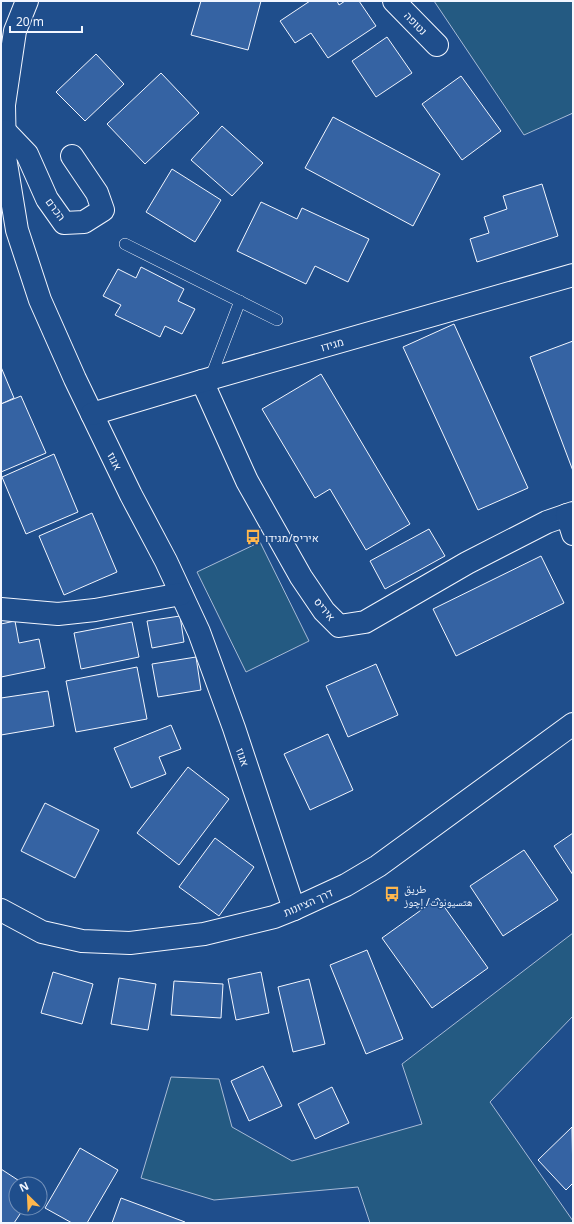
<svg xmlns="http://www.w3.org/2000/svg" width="574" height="1224" viewBox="0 0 574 1224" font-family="'Noto Sans','Noto Naskh Arabic',Heebo,sans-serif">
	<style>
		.green { fill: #245a82; stroke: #a8bbd7 }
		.building { fill: #3563a3; stroke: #f2f6ff }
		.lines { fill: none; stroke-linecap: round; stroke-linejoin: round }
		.lane-casing { stroke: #f2f6ff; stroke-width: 12 }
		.street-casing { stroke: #f2f6ff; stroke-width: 24 }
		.highway-casing { stroke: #f2f6ff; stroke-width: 24 }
		.lane { stroke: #1f4e8c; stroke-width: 11 }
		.street { stroke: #1f4e8c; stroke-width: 22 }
		.highway { stroke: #1f4e8c; stroke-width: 22 }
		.labels { text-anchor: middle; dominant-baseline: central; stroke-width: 3; stroke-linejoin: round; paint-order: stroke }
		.street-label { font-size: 11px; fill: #f2f6ff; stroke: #1f4e8c }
		.poi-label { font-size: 11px; fill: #f2f6ff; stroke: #1f4e8c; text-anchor: start }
	</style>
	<rect width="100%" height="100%" fill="#1f4e8c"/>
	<!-- green -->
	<g class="green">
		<path d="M 434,1 L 573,1 L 573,113 L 524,135 Z"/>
		<path d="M 260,542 L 309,641 L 246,672 L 197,572 Z"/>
		<path d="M 573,933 L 573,1016 L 490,1102 L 573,1221 L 573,1223 L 370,1223 L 358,1187 L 214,1200 L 141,1178 L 171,1077 L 219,1079 L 232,1127 L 292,1161 L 422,1124 L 402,1064 Z"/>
	</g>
	<!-- building -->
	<g class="building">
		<path d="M 201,1 L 261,1 L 248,50 L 191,35 Z"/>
		<path d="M 310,1 L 337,1 L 339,5 L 345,1 L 359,1 L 376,26 L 328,58 L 311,33 L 295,43 L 280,21 Z"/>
		<path d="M 387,37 L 412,73 L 376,97 L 352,61 Z"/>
		<path d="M 96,54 L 124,84 L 85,121 L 56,92 Z"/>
		<path d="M 161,73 L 199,113 L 145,164 L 107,124 Z"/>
		<path d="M 461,76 L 501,131 L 462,160 L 422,104 Z"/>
		<path d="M 333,117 L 440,174 L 413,226 L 305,168 Z"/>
		<path d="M 222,126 L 263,163 L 232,196 L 191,160 Z"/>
		<path d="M 172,169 L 221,200 L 195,242 L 146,212 Z"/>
		<path d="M 542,184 L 558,236 L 477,262 L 470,239 L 489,233 L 484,217 L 507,209 L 503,196 Z"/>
		<path d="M 261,202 L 297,219 L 302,208 L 369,239 L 348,282 L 315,266 L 306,284 L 237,251 Z"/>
		<path d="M 141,267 L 184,289 L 178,301 L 195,309 L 182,334 L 165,326 L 160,337 L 115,315 L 121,305 L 103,296 L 118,269 L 136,278 Z"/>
		<path d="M 454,324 L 528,488 L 478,510 L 403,347 Z"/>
		<path d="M 573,341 L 573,471 L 530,357 Z"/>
		<path d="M 1,367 L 14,398 L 1,404 Z"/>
		<path d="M 321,374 L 410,524 L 366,550 L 330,489 L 315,498 L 262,409 Z"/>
		<path d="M 21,396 L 46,453 L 1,472 L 1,404 Z"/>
		<path d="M 54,454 L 78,512 L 26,534 L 2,477 Z"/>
		<path d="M 92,513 L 117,572 L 64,595 L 39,536 Z"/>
		<path d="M 429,529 L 445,556 L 385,589 L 370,561 Z"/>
		<path d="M 541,556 L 564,603 L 456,656 L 433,609 Z"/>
		<path d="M 180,616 L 184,642 L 152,648 L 147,621 Z"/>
		<path d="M 15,621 L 19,643 L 39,639 L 45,668 L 1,677 L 1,624 Z"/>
		<path d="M 132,622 L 139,657 L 81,669 L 74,633 Z"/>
		<path d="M 196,657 L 201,690 L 158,697 L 152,664 Z"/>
		<path d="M 376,664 L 398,715 L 348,737 L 326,686 Z"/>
		<path d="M 137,667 L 147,719 L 76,732 L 66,681 Z"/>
		<path d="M 48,691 L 54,726 L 1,735 L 1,698 Z"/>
		<path d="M 171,725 L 181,749 L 159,757 L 166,774 L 131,788 L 114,748 Z"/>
		<path d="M 328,734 L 353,790 L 310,810 L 284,754 Z"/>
		<path d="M 188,767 L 229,799 L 179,865 L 137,833 Z"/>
		<path d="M 45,803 L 99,830 L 75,878 L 21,851 Z"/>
		<path d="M 573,833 L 573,875 L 554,846 Z"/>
		<path d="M 215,838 L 254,867 L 219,916 L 179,887 Z"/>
		<path d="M 524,850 L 558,900 L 503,936 L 470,886 Z"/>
		<path d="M 438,898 L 488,968 L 432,1008 L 382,938 Z"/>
		<path d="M 367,950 L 403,1039 L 366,1054 L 330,965 Z"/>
		<path d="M 53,972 L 93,984 L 82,1024 L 41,1013 Z"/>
		<path d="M 261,972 L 269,1013 L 236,1020 L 228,979 Z"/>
		<path d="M 119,978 L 156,984 L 148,1030 L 111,1024 Z"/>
		<path d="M 309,979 L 325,1044 L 293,1052 L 278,987 Z"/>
		<path d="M 174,981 L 223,984 L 221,1018 L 171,1015 Z"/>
		<path d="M 263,1066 L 282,1106 L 249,1121 L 231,1081 Z"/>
		<path d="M 332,1087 L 349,1123 L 315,1139 L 298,1104 Z"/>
		<path d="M 572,1127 L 573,1183 L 566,1190 L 538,1160 Z"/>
		<path d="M 80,1148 L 118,1170 L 87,1223 L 72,1223 L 45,1208 Z"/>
		<path d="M 1,1169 L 24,1184 L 16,1184 L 16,1208 L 24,1208 L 14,1223 L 1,1223 Z"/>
		<path d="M 121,1198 L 185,1222 L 185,1223 L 112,1223 Z"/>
	</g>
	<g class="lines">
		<defs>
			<g id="lane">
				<path d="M 125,244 L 277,320"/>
				<path d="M 210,379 L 240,301"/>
			</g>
			<g id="street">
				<path d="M 27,1 L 15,31 L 4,105 L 5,157 L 17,230 L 40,300 L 75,379 L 131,495 L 166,561 L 199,632 L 234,728 L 294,909"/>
				<path d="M 394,1 L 437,45"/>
				<path d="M 5,131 L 27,154 L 47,199 L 64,223 L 84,222 L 103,210 L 97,193 L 72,156"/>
				<path d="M 202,381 L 247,481 L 301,577 L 324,611 L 339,626 L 365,622 L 467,563 L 547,522 L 573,513"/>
				<path d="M 92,414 L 202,381 L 573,275"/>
				<path d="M 567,515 L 573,534"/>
				<path d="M 1,609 L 58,614 L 95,610 L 181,594"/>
			</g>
			<path id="highway" d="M 1,910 L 42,932 L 82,941 L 130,943 L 204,934 L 274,917 L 294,909 L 346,885 L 378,866 L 573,724"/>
		</defs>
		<!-- lane casing -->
		<use href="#lane" class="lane-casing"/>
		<!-- street casing -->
		<use href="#street" class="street-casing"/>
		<!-- highway casing -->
		<use href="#highway" class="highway-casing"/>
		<!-- lane -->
		<use href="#lane" class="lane"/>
		<!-- street -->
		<use href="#street" class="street"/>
		<!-- highway -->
		<use href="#highway" class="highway"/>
	</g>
	<!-- icons -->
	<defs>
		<symbol id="bus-bare" viewBox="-9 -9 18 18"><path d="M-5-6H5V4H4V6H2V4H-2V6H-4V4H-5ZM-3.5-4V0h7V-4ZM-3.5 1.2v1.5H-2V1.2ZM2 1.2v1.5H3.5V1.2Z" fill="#ffb74d" stroke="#1f4e8c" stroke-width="2.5" paint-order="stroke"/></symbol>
	</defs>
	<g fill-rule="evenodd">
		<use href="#bus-bare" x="242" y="526" width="22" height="22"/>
		<use href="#bus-bare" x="381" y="883" width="22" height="22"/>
	</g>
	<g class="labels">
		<!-- street labels -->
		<g class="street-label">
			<text transform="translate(416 23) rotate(46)">נטופה</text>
			<text transform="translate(56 209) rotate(53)">הכרם</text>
			<text transform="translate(332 344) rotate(-16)">מגידו</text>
			<text transform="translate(115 461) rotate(64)">אגוז</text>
			<text transform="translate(325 609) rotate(51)">איריס</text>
			<text transform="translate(243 757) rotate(72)">אגוז</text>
			<text transform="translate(308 902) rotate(-24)">דרך הציונות</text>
		</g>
		<!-- poi labels -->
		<g class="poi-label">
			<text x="265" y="537">איריס/מגידו</text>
			<text x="404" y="888">طريق<tspan x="404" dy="13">هتسيونوت/ إچوز</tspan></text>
		</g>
	</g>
	<!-- border -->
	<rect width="574" height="1224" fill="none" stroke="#f2f6ff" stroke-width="4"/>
	<!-- north arrow -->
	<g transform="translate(28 1196) rotate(336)"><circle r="19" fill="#1f4e8c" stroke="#7391ba"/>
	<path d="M0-3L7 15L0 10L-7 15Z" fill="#ffb74d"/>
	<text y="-6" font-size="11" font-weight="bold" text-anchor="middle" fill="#f2f6ff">N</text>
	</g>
	<!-- scale -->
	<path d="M10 26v6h72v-6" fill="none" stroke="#f2f6ff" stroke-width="2"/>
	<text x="16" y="26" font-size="12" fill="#f2f6ff" stroke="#1f4e8c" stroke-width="3" paint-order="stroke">20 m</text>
</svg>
